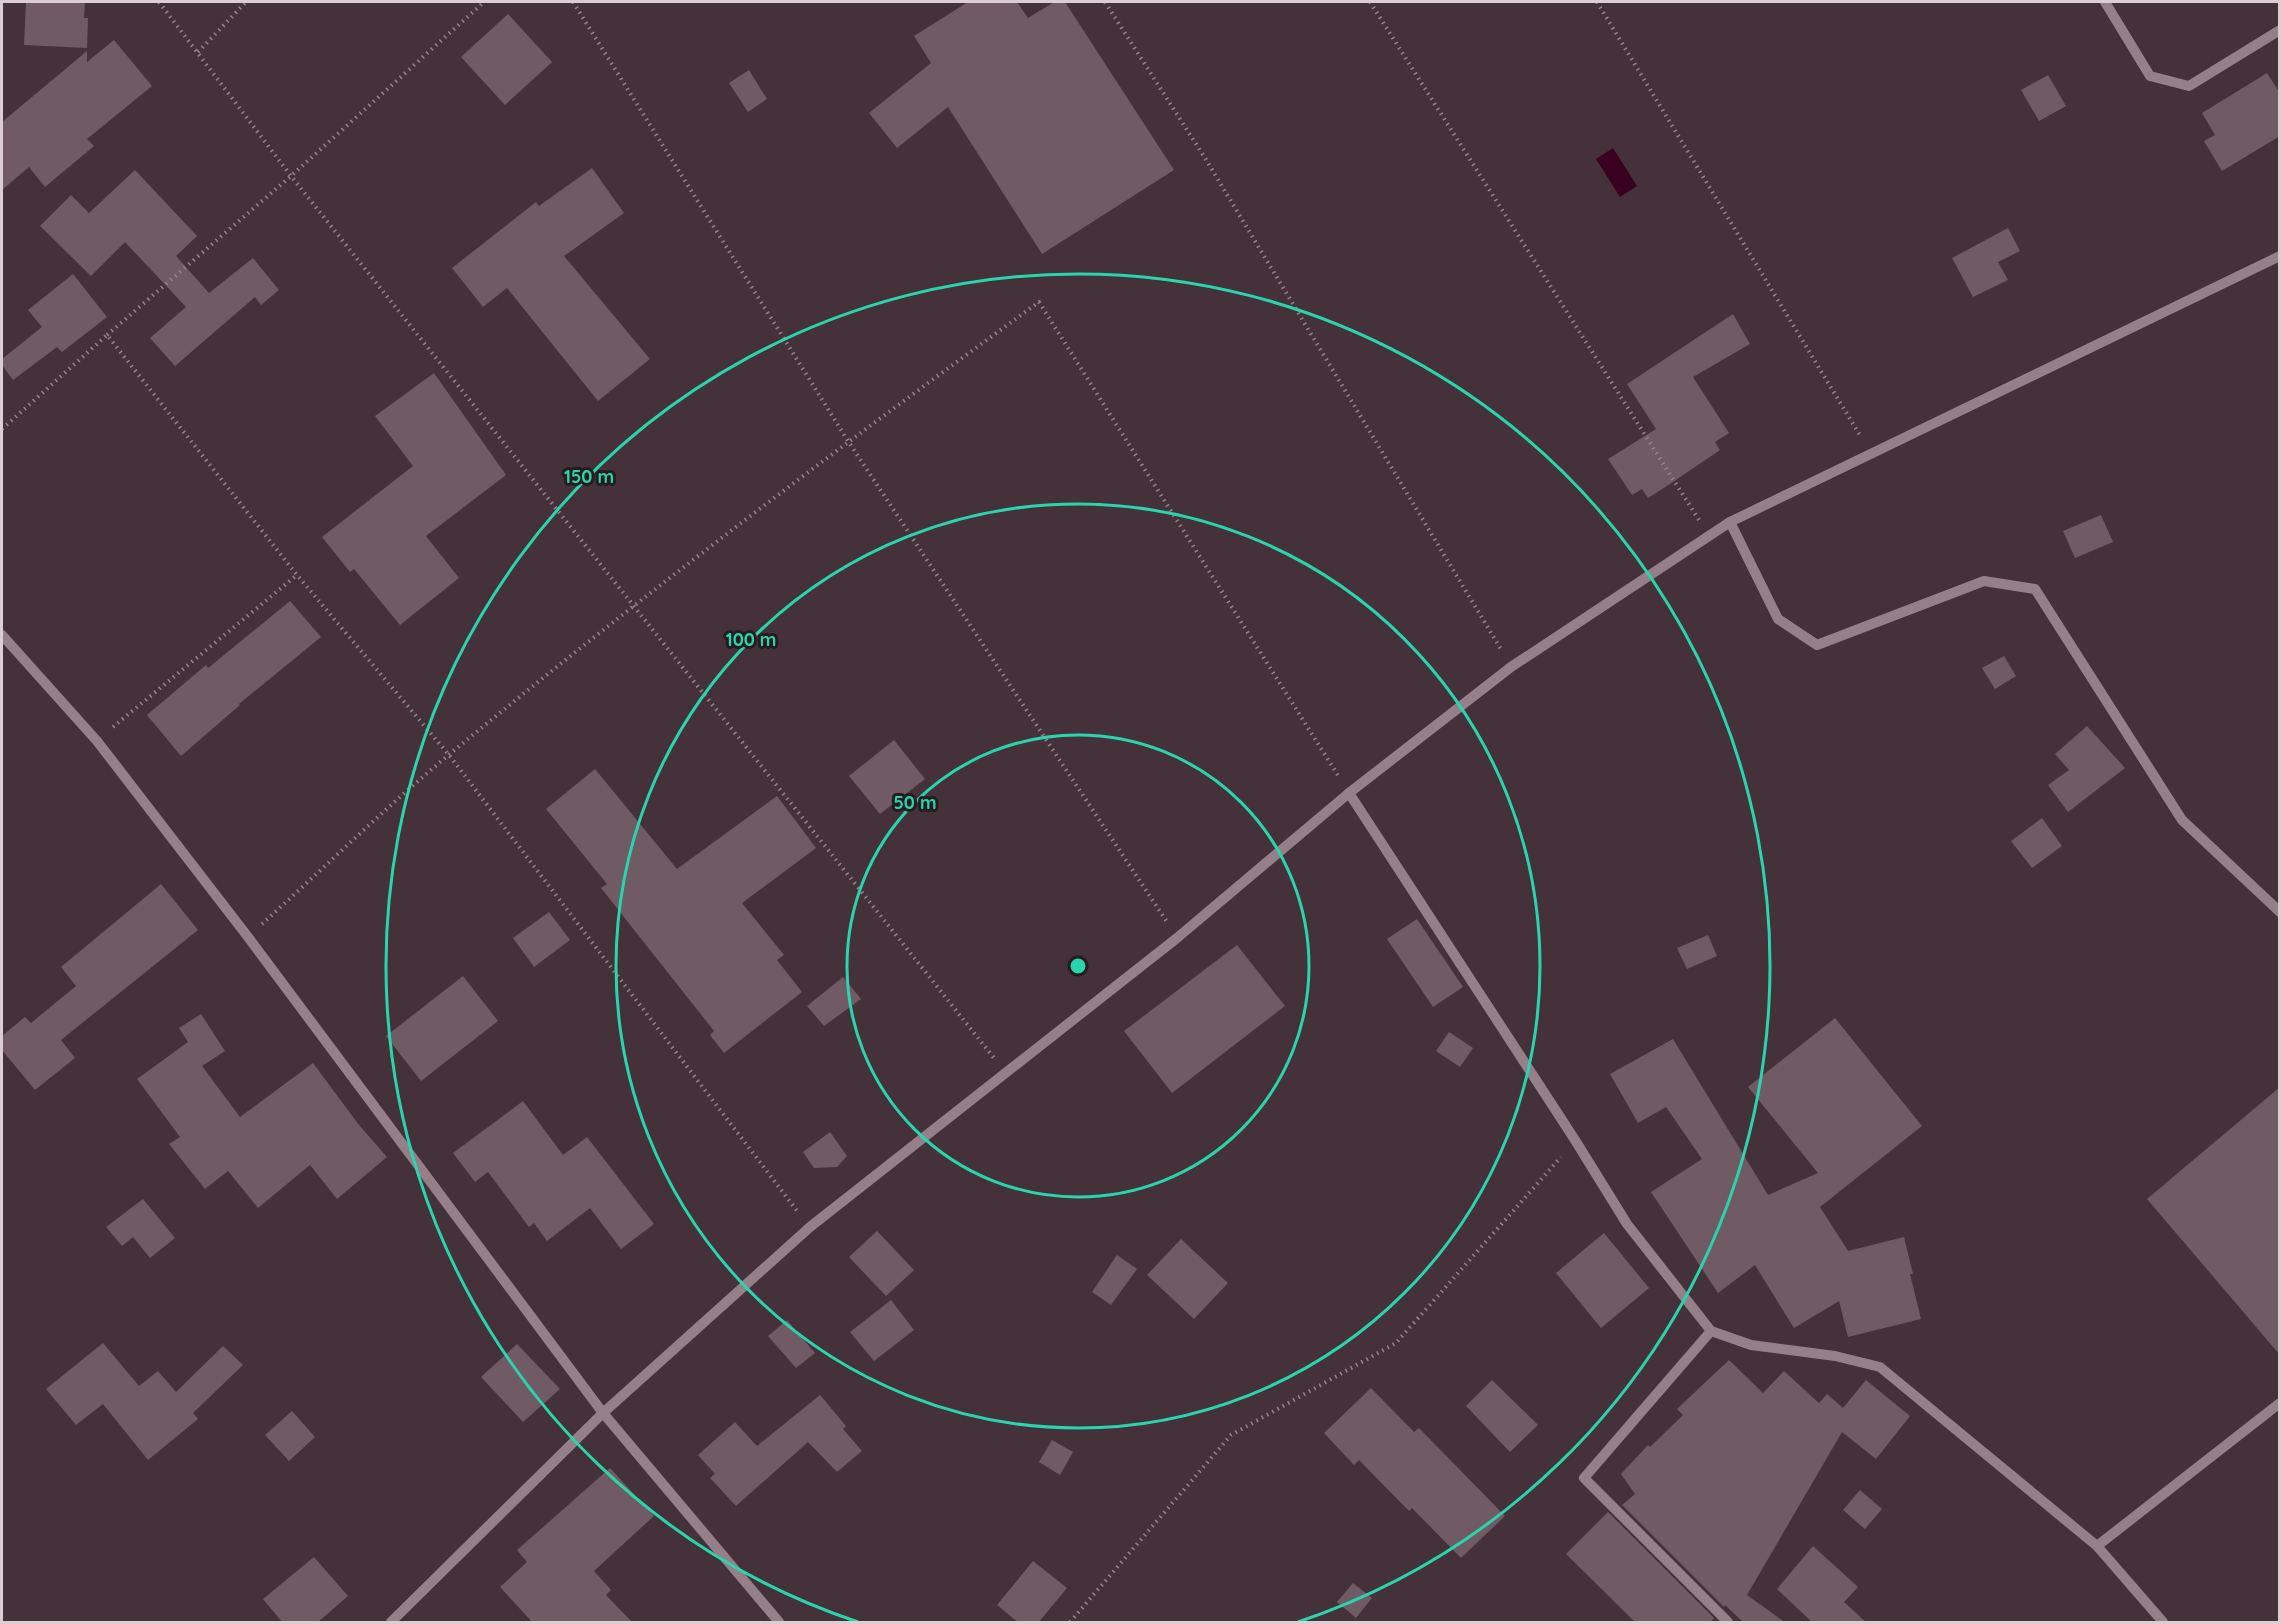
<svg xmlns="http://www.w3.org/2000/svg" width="2281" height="1624" viewBox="0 0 2281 1624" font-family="Quicksand,sans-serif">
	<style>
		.water { fill: #390020 }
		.building { fill: #705b64 }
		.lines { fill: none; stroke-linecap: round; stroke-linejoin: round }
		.path { stroke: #94858b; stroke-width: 4; stroke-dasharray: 1.5 4.5; stroke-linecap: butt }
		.minor { stroke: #957f88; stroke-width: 10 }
		.ring { fill: none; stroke: #29d5ad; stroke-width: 3 }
		.centre { fill: #29d5ad; stroke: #241c1f; stroke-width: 3 }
		.ring-label { font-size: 18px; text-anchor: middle; font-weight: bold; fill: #29d5ad; stroke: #241c1f; stroke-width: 6; stroke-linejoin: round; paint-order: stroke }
	</style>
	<rect width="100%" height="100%" fill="#443139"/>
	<!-- water -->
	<path class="water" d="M 1613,148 L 1637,186 L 1620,197 L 1596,159 Z"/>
	<!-- building -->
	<g class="building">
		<path d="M 26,2 L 85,2 L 84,18 L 88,18 L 87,48 L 24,45 Z"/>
		<path d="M 968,2 L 1017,2 L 1028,18 L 1054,2 L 1065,2 L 1174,170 L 1042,254 L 948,107 L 897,148 L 869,113 L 931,63 L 914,36 Z"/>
		<path d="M 508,14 L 552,62 L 505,105 L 461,57 Z"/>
		<path d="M 114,40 L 152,86 L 87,139 L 94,146 L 45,187 L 29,167 L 2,190 L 2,122 L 87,51 L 87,62 Z"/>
		<path d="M 749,70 L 767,99 L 748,112 L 729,83 Z"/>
		<path d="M 2267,73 L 2280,93 L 2280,136 L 2222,171 L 2204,141 L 2215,135 L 2202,113 Z"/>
		<path d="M 2048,75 L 2066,106 L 2039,121 L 2021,90 Z"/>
		<path d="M 592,168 L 624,213 L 564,256 L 650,359 L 598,401 L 507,288 L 483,307 L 452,268 L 536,202 L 539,206 Z"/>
		<path d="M 135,170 L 197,236 L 176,256 L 209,293 L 253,258 L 279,290 L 261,305 L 255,297 L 175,366 L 150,338 L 186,307 L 125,242 L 91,276 L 40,226 L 71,195 L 89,213 Z"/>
		<path d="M 2008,228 L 2020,251 L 1998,262 L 2008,280 L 1973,297 L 1952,258 Z"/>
		<path d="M 73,274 L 107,317 L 62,352 L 57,347 L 13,380 L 2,365 L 2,359 L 42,327 L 28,310 Z"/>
		<path d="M 1733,314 L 1750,344 L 1693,377 L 1729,433 L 1715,442 L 1720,450 L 1670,484 L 1648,498 L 1642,489 L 1632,495 L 1608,459 L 1656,429 L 1627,384 Z"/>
		<path d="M 434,373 L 506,475 L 426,536 L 459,578 L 400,625 L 354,569 L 350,572 L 322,537 L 413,466 L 375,416 Z"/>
		<path d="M 2101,515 L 2113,542 L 2075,558 L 2063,531 Z"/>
		<path d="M 290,601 L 321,637 L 239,704 L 240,705 L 181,756 L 147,715 L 206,665 L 208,668 Z"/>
		<path d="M 2004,656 L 2016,676 L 1995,689 L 1982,668 Z"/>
		<path d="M 2087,726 L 2125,768 L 2068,812 L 2048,785 L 2069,770 L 2055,754 Z"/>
		<path d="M 894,740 L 925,779 L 880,814 L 849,776 Z"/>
		<path d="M 595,769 L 677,869 L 777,796 L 816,848 L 742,903 L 784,955 L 777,960 L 802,992 L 724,1053 L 710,1035 L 714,1031 L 601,888 L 607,884 L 546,809 Z"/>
		<path d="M 2042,818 L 2062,846 L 2032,868 L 2011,841 Z"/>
		<path d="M 161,884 L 198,930 L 61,1040 L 75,1058 L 35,1090 L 2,1050 L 2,1036 L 25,1017 L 31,1023 L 76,986 L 61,967 Z"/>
		<path d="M 549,912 L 570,940 L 534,967 L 513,938 Z"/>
		<path d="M 1417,919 L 1463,987 L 1433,1007 L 1387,939 Z"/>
		<path d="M 1708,935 L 1717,956 L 1687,969 L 1677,948 Z"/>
		<path d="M 1237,945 L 1285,1006 L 1172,1093 L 1124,1031 Z"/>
		<path d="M 463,976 L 498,1021 L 421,1081 L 386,1036 Z"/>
		<path d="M 843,977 L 861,999 L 824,1026 L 807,1006 Z"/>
		<path d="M 201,1014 L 225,1051 L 202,1066 L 240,1117 L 313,1063 L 359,1125 L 387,1157 L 337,1199 L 310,1165 L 258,1208 L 228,1171 L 205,1189 L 169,1144 L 180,1137 L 137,1079 L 188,1042 L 179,1028 Z"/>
		<path d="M 1835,1018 L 1922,1126 L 1820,1207 L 1848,1251 L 1904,1237 L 1913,1274 L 1910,1274 L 1921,1319 L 1848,1337 L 1839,1301 L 1794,1328 L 1755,1265 L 1718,1293 L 1651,1192 L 1702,1159 L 1666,1107 L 1638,1123 L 1610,1074 L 1673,1039 L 1768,1195 L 1818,1173 L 1748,1087 Z"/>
		<path d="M 1449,1032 L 1473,1048 L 1460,1067 L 1436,1051 Z"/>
		<path d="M 2280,1087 L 2280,1355 L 2147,1199 Z"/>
		<path d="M 523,1101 L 563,1155 L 587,1137 L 654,1224 L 621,1249 L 590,1208 L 547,1241 L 534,1223 L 529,1227 L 488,1172 L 475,1182 L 453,1153 Z"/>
		<path d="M 830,1132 L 847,1156 L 837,1167 L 814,1168 L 803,1152 Z"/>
		<path d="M 143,1199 L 175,1238 L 150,1258 L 133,1237 L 122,1246 L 106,1227 Z"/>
		<path d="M 877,1231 L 914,1270 L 886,1296 L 849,1257 Z"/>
		<path d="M 1604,1233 L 1649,1288 L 1601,1328 L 1556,1273 Z"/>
		<path d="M 1181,1239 L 1228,1283 L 1194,1319 L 1147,1275 Z"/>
		<path d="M 1117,1255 L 1137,1269 L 1111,1305 L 1092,1292 Z"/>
		<path d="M 891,1300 L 914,1330 L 874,1361 L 850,1332 Z"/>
		<path d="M 787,1320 L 815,1353 L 796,1368 L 768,1336 Z"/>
		<path d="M 103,1343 L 139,1386 L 158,1371 L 176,1392 L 223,1346 L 243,1365 L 193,1413 L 198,1419 L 148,1460 L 103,1404 L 76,1425 L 46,1389 Z"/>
		<path d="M 517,1344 L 560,1389 L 523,1422 L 481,1377 Z"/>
		<path d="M 1729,1360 L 1763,1393 L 1784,1371 L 1819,1403 L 1827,1394 L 1843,1408 L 1866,1380 L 1910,1416 L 1876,1459 L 1842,1432 L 1747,1595 L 1786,1623 L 1744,1623 L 1725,1605 L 1724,1607 L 1622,1505 L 1635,1494 L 1621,1474 L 1648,1445 L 1650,1447 L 1683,1415 L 1677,1409 Z"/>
		<path d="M 1492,1380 L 1538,1425 L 1510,1452 L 1466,1406 Z"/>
		<path d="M 1371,1388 L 1414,1432 L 1419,1428 L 1505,1516 L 1461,1558 L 1412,1508 L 1409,1511 L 1359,1460 L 1354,1465 L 1324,1433 Z"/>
		<path d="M 820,1395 L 846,1426 L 843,1429 L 862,1451 L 837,1472 L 808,1442 L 736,1506 L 710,1478 L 715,1474 L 698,1455 L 735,1422 L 757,1446 Z"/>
		<path d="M 292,1411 L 315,1437 L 289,1461 L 265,1435 Z"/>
		<path d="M 1052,1440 L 1073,1452 L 1060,1475 L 1039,1462 Z"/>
		<path d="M 610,1468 L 654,1516 L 594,1571 L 611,1590 L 606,1595 L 633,1623 L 533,1623 L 500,1587 L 527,1562 L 517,1550 Z"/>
		<path d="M 1860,1490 L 1882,1509 L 1865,1529 L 1843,1510 Z"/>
		<path d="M 1608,1512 L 1714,1618 L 1710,1623 L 1636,1623 L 1566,1554 Z"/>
		<path d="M 1813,1546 L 1858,1587 L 1844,1602 L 1867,1623 L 1813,1623 L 1777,1589 Z"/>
		<path d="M 314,1557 L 348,1596 L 317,1623 L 283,1623 L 263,1599 Z"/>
		<path d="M 1033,1561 L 1067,1588 L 1038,1623 L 1019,1623 L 997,1605 Z"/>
		<path d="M 1353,1583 L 1372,1598 L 1356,1618 L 1337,1602 Z"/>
	</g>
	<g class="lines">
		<!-- path -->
		<g class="path">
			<path d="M 159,2 L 291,176 L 994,1058"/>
			<path d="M 573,2 L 848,441 L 1167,922"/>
			<path d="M 1105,2 L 1205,158 L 1502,651"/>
			<path d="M 1370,2 L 1699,520"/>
			<path d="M 1597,2 L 1861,437"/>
			<path d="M 198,52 L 246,2"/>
			<path d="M 107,335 L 291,176 L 484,2"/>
			<path d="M 2,429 L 107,335 L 297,575 L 449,755 L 798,1212"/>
			<path d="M 113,727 L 297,575"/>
			<path d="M 262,924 C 325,867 386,807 451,753 C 642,595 839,447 1039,302 L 1339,777"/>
			<path d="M 1070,1622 L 1231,1435 L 1396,1343 L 1561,1157"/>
		</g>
		<!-- minor -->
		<g class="minor">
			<path d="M 2105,2 L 2150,76 L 2189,86 L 2280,30"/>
			<path d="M 1730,522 L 1778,619 L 1817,645 L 1984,581 L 2035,589 L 2182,820 L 2280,912"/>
			<path d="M 2,635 L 97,741 L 248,937 L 603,1413 L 779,1622"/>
			<path d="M 1349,793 L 1575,1140 L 1627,1224 L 1711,1331 L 1751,1345 L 1835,1356 L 1880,1367 L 2097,1546 L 2163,1622"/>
			<path d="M 1711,1331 L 1584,1478 L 1728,1622"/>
			<path d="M 2097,1546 L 2280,1403"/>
			<path d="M 391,1622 L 603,1413 L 810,1227 L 1177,938 L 1349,793 L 1511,667 L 1730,522 L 2280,256"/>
		</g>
	</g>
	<!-- distance rings -->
	<g class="ring">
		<circle cx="1078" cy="966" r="231"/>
		<circle cx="1078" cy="966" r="462"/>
		<path d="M858 1622A692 692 0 1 1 1298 1622"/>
	</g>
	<circle cx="1078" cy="966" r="9" class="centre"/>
	<g class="ring-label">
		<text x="589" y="483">150 m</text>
		<text x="751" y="646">100 m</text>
		<text x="915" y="809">50 m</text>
	</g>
	<!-- border -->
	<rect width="2281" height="1624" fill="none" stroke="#dbced3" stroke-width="6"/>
</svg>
